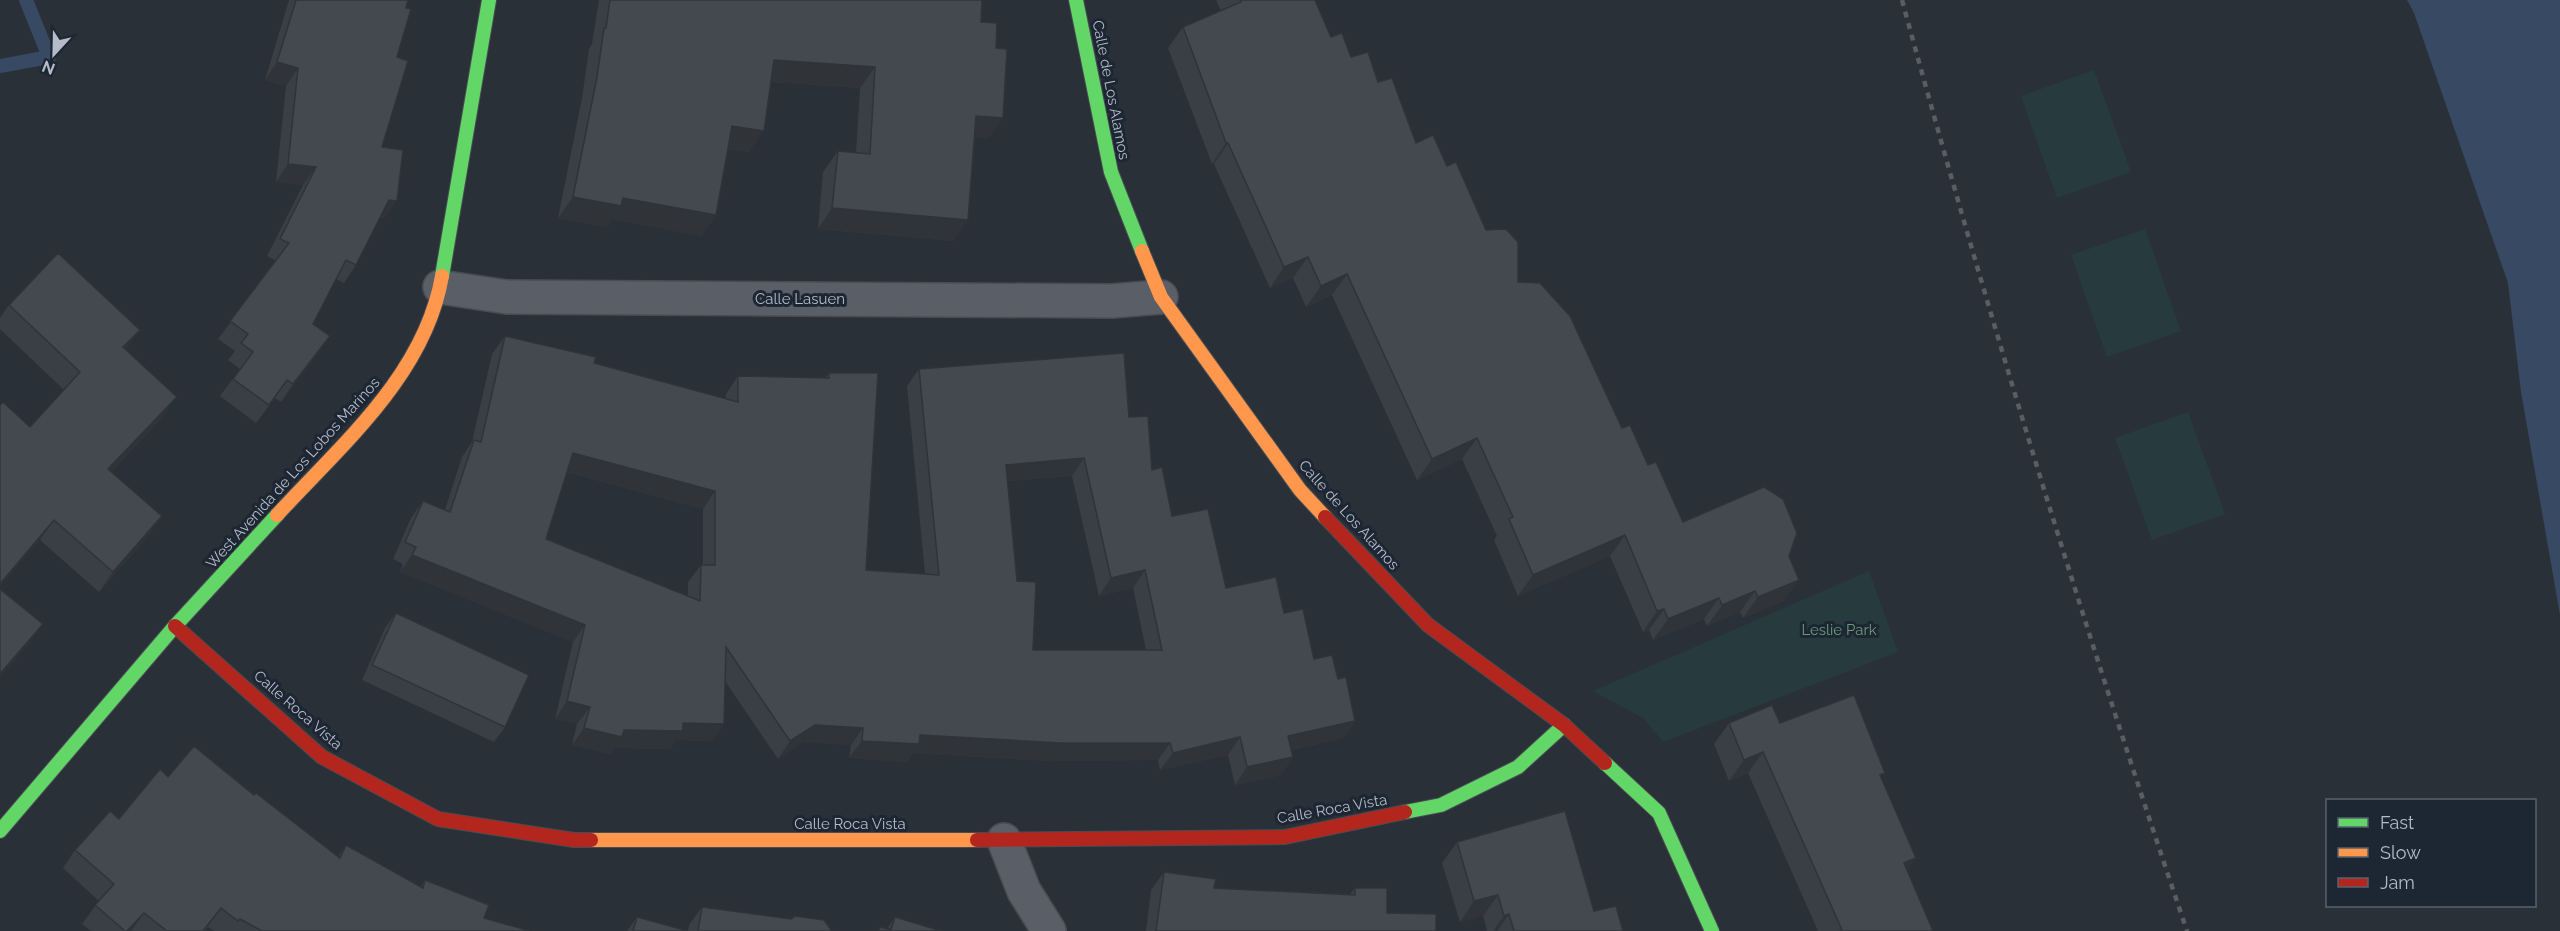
<svg xmlns="http://www.w3.org/2000/svg" width="2560" height="931" viewBox="0 0 2560 931" font-family="Raleway,sans-serif">
	<style>
		.green { fill: #273a3e }
		.water { fill: #384963 }
		.lines { fill: none; stroke-linecap: round; stroke-linejoin: round }
		.stream { stroke: #384963; stroke-width: 14 }
		.street-casing { stroke: #484c53; stroke-width: 36 }
		.fast-casing { stroke: #484c53; stroke-width: 16 }
		.slow-casing { stroke: #484c53; stroke-width: 16 }
		.jam-casing { stroke: #484c53; stroke-width: 16 }
		.street { stroke: #5a5e66; stroke-width: 33 }
		.fast { stroke: #63d668; stroke-width: 14 }
		.slow { stroke: #ff974d; stroke-width: 14 }
		.jam { stroke: #b3261e; stroke-width: 14 }
		.rail { stroke: #595d64; stroke-width: 4.5; stroke-dasharray: 6 6; stroke-linecap: butt }
		.wall { fill: #3a3f45; fill-rule: evenodd }
		.shaded-wall { fill: #303338 }
		.building { fill: #444950; stroke: #303338; stroke-width: 1.5; fill-rule: evenodd }
		.labels { text-anchor: middle; dominant-baseline: central; stroke-width: 6; stroke-linejoin: round; paint-order: stroke }
		.street-label { font-size: 15px; fill: #b4bcc9; stroke: #1d2633 }
		.park-label { font-size: 15px; fill: #6b9a76; stroke: #1d2633 }
	</style>
	<rect width="100%" height="100%" fill="#2a3038"/>
	<!-- green -->
	<g class="green">
		<path d="M 2094,70 L 2131,172 L 2057,198 L 2021,96 Z"/>
		<path d="M 2145,229 L 2181,331 L 2107,357 L 2071,255 Z"/>
		<path d="M 2188,412 L 2225,514 L 2152,540 L 2115,438 Z"/>
		<path d="M 1869,571 L 1898,652 L 1663,742 L 1643,718 L 1593,691 Z"/>
	</g>
	<!-- water -->
	<path class="water" d="M 2407,0 L 2560,0 L 2560,615 L 2521,392 L 2508,283 L 2414,13 Z"/>
	<g class="lines">
		<!-- stream -->
		<path class="stream" d="M 0,66 L 49,57 L 26,0"/>
		<defs>
			<g id="street">
				<path d="M 440,287 L 507,297 L 1112,301 L 1161,297"/>
				<path d="M 1004,840 L 1024,891 L 1049,931"/>
			</g>
			<g id="fast">
				<path d="M 1076,0 L 1111,172 L 1142,251"/>
				<path d="M 442,276 L 489,0"/>
				<path d="M 1605,763 L 1659,813 L 1712,931"/>
				<path d="M 1405,812 L 1441,805 L 1518,767 L 1564,725"/>
				<path d="M 0,831 L 175,626 L 277,515"/>
			</g>
			<g id="slow">
				<path d="M 1142,251 L 1161,297 L 1300,490 L 1325,517"/>
				<path d="M 277,515 C 341,445 425,375 442,276"/>
				<path d="M 591,840 L 977,840"/>
			</g>
			<g id="jam">
				<path d="M 1325,517 L 1428,625 L 1564,725 L 1605,763"/>
				<path d="M 175,626 L 322,757 L 438,819 L 574,840 L 591,840"/>
				<path d="M 977,840 L 1285,837 L 1405,812"/>
			</g>
		</defs>
		<!-- street casing -->
		<use href="#street" class="street-casing"/>
		<!-- fast casing -->
		<use href="#fast" class="fast-casing"/>
		<!-- slow casing -->
		<use href="#slow" class="slow-casing"/>
		<!-- jam casing -->
		<use href="#jam" class="jam-casing"/>
		<!-- street -->
		<use href="#street" class="street"/>
		<!-- fast -->
		<use href="#fast" class="fast"/>
		<!-- slow -->
		<use href="#slow" class="slow"/>
		<!-- jam -->
		<use href="#jam" class="jam"/>
		<!-- rail -->
		<path class="rail" d="M 1902,0 C 1987,313 2083,624 2187,931"/>
	</g>
	<!-- wall -->
	<g class="wall">
		<path d="M 289,0 L 408,0 L 397,57 L 382,147 L 385,218 L 380,218 L 356,265 L 344,283 L 336,279 L 313,324 L 330,336 L 281,402 L 275,398 L 256,423 L 220,396 L 240,369 L 228,360 L 235,351 L 218,339 L 276,261 L 267,256 L 303,185 L 276,182 L 286,86 L 265,80 Z"/>
		<path d="M 599,0 L 982,0 L 981,22 L 989,138 L 975,137 L 968,220 L 953,241 L 818,229 L 823,172 L 838,151 L 856,153 L 860,88 L 771,82 L 749,152 L 728,149 L 716,215 L 701,236 L 612,219 L 607,227 L 558,218 L 582,98 L 589,49 L 592,44 Z"/>
		<path d="M 1216,0 L 1315,0 L 1331,37 L 1351,57 L 1378,82 L 1416,143 L 1447,166 L 1518,282 L 1648,465 L 1683,522 L 1789,556 L 1784,601 L 1743,618 L 1740,612 L 1707,626 L 1704,619 L 1653,640 L 1649,630 L 1643,632 L 1610,556 L 1518,596 L 1494,540 L 1497,536 L 1462,459 L 1417,480 L 1332,295 L 1306,307 L 1293,278 L 1270,288 L 1214,164 L 1212,164 L 1168,48 L 1183,27 L 1221,11 Z"/>
		<path d="M 9,305 L 126,350 L 163,417 L 111,472 L 162,516 L 148,536 L 99,592 L 40,540 L 30,427 L 64,390 L 0,329 L 0,318 Z"/>
		<path d="M 505,336 L 594,363 L 726,399 L 726,394 L 738,376 L 825,378 L 829,373 L 866,570 L 925,574 L 907,386 L 919,369 L 1129,417 L 1172,516 L 1226,588 L 1284,613 L 1314,659 L 1338,679 L 1355,721 L 1343,738 L 1291,750 L 1293,757 L 1281,775 L 1235,785 L 1228,755 L 1160,770 L 1158,760 L 1048,761 L 913,753 L 907,762 L 849,758 L 851,745 L 803,742 L 778,759 L 725,681 L 724,724 L 712,741 L 676,740 L 670,749 L 615,748 L 610,754 L 572,745 L 577,724 L 555,719 L 573,642 L 400,572 L 403,564 L 393,559 L 411,518 L 423,501 L 445,510 L 462,457 L 472,442 L 492,354 ZM 567,472 L 703,509 L 703,565 L 701,565 L 688,582 L 688,596 L 546,539 ZM 1072,476 L 1099,596 L 1133,588 L 1146,650 L 1033,650 L 1017,581 L 1007,481 Z"/>
		<path d="M 396,613 L 505,727 L 494,742 L 362,680 L 385,628 Z"/>
		<path d="M 1729,723 L 1780,723 L 1882,778 L 1907,870 L 1933,931 L 1818,931 L 1748,773 L 1729,781 L 1714,744 Z"/>
		<path d="M 168,777 L 254,795 L 338,857 L 346,845 L 421,887 L 425,880 L 484,918 L 530,931 L 214,931 L 208,927 L 205,931 L 91,931 L 82,924 L 99,901 L 63,868 L 75,850 L 119,819 Z"/>
		<path d="M 1457,842 L 1594,911 L 1623,931 L 1487,931 L 1483,916 L 1460,922 L 1442,863 Z"/>
		<path d="M 1164,872 L 1214,888 L 1350,894 L 1355,888 L 1387,913 L 1436,931 L 1146,931 L 1151,890 Z"/>
		<path d="M 702,907 L 832,931 L 688,931 L 689,925 Z"/>
		<path d="M 637,917 L 688,931 L 627,931 Z"/>
		<path d="M 895,917 L 941,931 L 878,931 L 880,927 L 887,929 Z"/>
	</g>
	<!-- shaded-wall -->
	<g class="shaded-wall">
		<path d="M 774,60 L 875,67 L 860,88 L 760,81 Z"/>
		<path d="M 277,62 L 298,68 L 286,86 L 265,80 Z"/>
		<path d="M 976,116 L 1003,118 L 989,138 L 962,137 Z"/>
		<path d="M 732,126 L 764,131 L 749,152 L 718,147 Z"/>
		<path d="M 1226,143 L 1228,143 L 1214,164 L 1212,164 Z"/>
		<path d="M 288,164 L 316,167 L 303,185 L 276,182 Z"/>
		<path d="M 573,197 L 623,198 L 716,215 L 701,236 L 612,219 L 607,227 L 558,218 Z"/>
		<path d="M 389,200 L 397,201 L 385,218 L 377,217 Z"/>
		<path d="M 832,208 L 968,220 L 953,241 L 818,229 Z"/>
		<path d="M 1308,257 L 1293,278 L 1270,288 L 1284,267 Z"/>
		<path d="M 1347,274 L 1332,295 L 1306,307 L 1321,286 Z"/>
		<path d="M 140,330 L 126,350 L 123,347 Z"/>
		<path d="M 330,336 L 318,354 L 281,402 L 293,384 Z"/>
		<path d="M 177,397 L 163,417 L 95,489 L 108,469 Z"/>
		<path d="M 1477,438 L 1462,459 L 1417,480 L 1432,459 Z"/>
		<path d="M 573,453 L 715,491 L 703,509 L 561,470 Z"/>
		<path d="M 1084,458 L 1072,476 L 994,482 L 1006,465 Z"/>
		<path d="M 162,516 L 148,536 L 99,592 L 113,572 Z"/>
		<path d="M 54,520 L 40,540 L 0,587 L 0,584 Z"/>
		<path d="M 1625,535 L 1610,556 L 1518,596 L 1533,575 Z"/>
		<path d="M 412,555 L 585,625 L 573,642 L 400,572 Z"/>
		<path d="M 1145,570 L 1133,588 L 1099,596 L 1111,578 Z"/>
		<path d="M 1799,580 L 1784,601 L 1743,618 L 1758,597 Z"/>
		<path d="M 1755,591 L 1740,612 L 1707,626 L 1722,605 Z"/>
		<path d="M 1719,598 L 1704,619 L 1653,640 L 1668,619 Z"/>
		<path d="M 1664,609 L 1649,630 L 1643,632 L 1657,611 Z"/>
		<path d="M 43,624 L 29,644 L 0,677 L 0,674 Z"/>
		<path d="M 567,701 L 590,707 L 577,724 L 555,719 Z"/>
		<path d="M 1355,721 L 1343,738 L 1276,753 L 1288,736 Z"/>
		<path d="M 683,723 L 724,724 L 712,741 L 676,740 L 670,749 L 615,748 L 610,754 L 572,745 L 584,728 L 624,730 Z"/>
		<path d="M 815,725 L 863,728 L 851,745 L 803,742 L 778,759 L 790,741 Z"/>
		<path d="M 920,735 L 1170,743 L 1158,760 L 1048,761 L 913,753 L 907,762 L 849,758 L 862,741 Z"/>
		<path d="M 1240,737 L 1228,755 L 1160,770 L 1173,753 Z"/>
		<path d="M 1763,752 L 1748,773 L 1729,781 L 1744,760 Z"/>
		<path d="M 1293,757 L 1281,775 L 1235,785 L 1247,767 Z"/>
		<path d="M 1916,858 L 1901,879 L 1904,863 Z"/>
		<path d="M 1498,895 L 1483,916 L 1460,922 L 1474,901 Z"/>
		<path d="M 144,913 L 131,931 L 127,931 Z"/>
		<path d="M 1509,914 L 1497,931 L 1493,931 L 1504,916 Z"/>
	</g>
	<!-- building -->
	<g class="building">
		<path d="M 296,0 L 408,0 L 406,8 L 411,9 L 397,57 L 408,61 L 382,147 L 403,150 L 397,201 L 389,200 L 356,265 L 346,260 L 313,324 L 330,336 L 293,384 L 287,380 L 269,405 L 233,379 L 253,352 L 241,343 L 248,334 L 230,321 L 289,243 L 280,239 L 316,167 L 288,164 L 298,68 L 277,62 Z"/>
		<path d="M 610,0 L 982,0 L 981,22 L 997,23 L 996,48 L 1007,49 L 1003,118 L 976,116 L 968,220 L 832,208 L 838,151 L 870,154 L 875,67 L 774,60 L 764,131 L 732,126 L 716,215 L 623,198 L 621,206 L 573,197 L 597,77 L 604,28 L 606,28 Z"/>
		<path d="M 1240,0 L 1315,0 L 1331,37 L 1342,33 L 1351,57 L 1368,52 L 1378,82 L 1392,78 L 1416,143 L 1433,135 L 1447,166 L 1456,162 L 1486,230 L 1506,229 L 1518,242 L 1518,282 L 1540,283 L 1570,316 L 1622,428 L 1630,425 L 1648,465 L 1656,462 L 1683,522 L 1764,487 L 1783,499 L 1797,533 L 1789,556 L 1799,580 L 1758,597 L 1755,591 L 1722,605 L 1719,598 L 1668,619 L 1664,609 L 1657,611 L 1625,535 L 1533,575 L 1509,519 L 1513,517 L 1477,438 L 1432,459 L 1347,274 L 1321,286 L 1308,257 L 1284,267 L 1228,143 L 1226,143 L 1183,27 L 1241,2 Z"/>
		<path d="M 58,253 L 140,330 L 123,347 L 177,397 L 108,469 L 162,516 L 113,572 L 54,520 L 0,584 L 0,405 L 3,402 L 30,427 L 80,372 L 9,305 Z"/>
		<path d="M 505,336 L 596,357 L 594,363 L 738,402 L 738,376 L 829,378 L 829,373 L 878,373 L 866,570 L 939,575 L 919,369 L 1124,353 L 1129,417 L 1148,416 L 1152,470 L 1162,467 L 1172,516 L 1208,509 L 1226,588 L 1276,577 L 1284,613 L 1303,609 L 1314,659 L 1332,655 L 1338,679 L 1346,677 L 1355,721 L 1288,736 L 1293,757 L 1247,767 L 1240,737 L 1173,753 L 1170,743 L 1060,743 L 920,735 L 919,744 L 862,741 L 863,728 L 815,725 L 790,741 L 726,647 L 724,724 L 683,723 L 683,731 L 624,730 L 622,737 L 584,728 L 590,707 L 567,701 L 585,625 L 412,555 L 416,547 L 405,542 L 423,501 L 450,512 L 474,440 L 481,442 ZM 573,453 L 715,491 L 715,565 L 701,565 L 700,601 L 546,539 ZM 1084,458 L 1111,578 L 1145,570 L 1162,650 L 1033,650 L 1036,582 L 1017,581 L 1006,465 Z"/>
		<path d="M 0,589 L 43,624 L 0,674 Z"/>
		<path d="M 396,613 L 529,675 L 505,727 L 372,665 Z"/>
		<path d="M 1854,695 L 1885,773 L 1880,775 L 1916,858 L 1904,863 L 1933,931 L 1840,931 L 1842,930 L 1763,752 L 1744,760 L 1729,723 L 1772,705 L 1780,723 Z"/>
		<path d="M 194,746 L 254,795 L 256,793 L 340,858 L 346,845 L 423,888 L 425,880 L 489,905 L 484,918 L 530,931 L 262,931 L 240,919 L 238,921 L 221,908 L 203,931 L 167,931 L 144,913 L 127,931 L 125,931 L 95,905 L 114,884 L 75,850 L 110,811 L 119,819 L 160,769 L 168,777 Z"/>
		<path d="M 1565,811 L 1594,911 L 1616,906 L 1623,931 L 1514,931 L 1509,914 L 1504,916 L 1498,895 L 1474,901 L 1457,842 Z"/>
		<path d="M 1164,872 L 1216,879 L 1214,888 L 1355,895 L 1355,888 L 1387,888 L 1387,913 L 1436,914 L 1436,931 L 1156,931 Z"/>
		<path d="M 702,907 L 791,919 L 795,916 L 824,920 L 832,931 L 698,931 Z"/>
		<path d="M 637,917 L 688,931 L 633,931 Z"/>
		<path d="M 895,917 L 941,931 L 879,931 L 880,927 L 891,930 Z"/>
	</g>
	<g class="labels">
		<!-- street labels -->
		<g class="street-label">
			<text transform="translate(1111 90) rotate(79)">Calle de Los Alamos</text>
			<text x="800" y="299">Calle Lasuen</text>
			<text transform="translate(293 473) rotate(-48)">West Avenida de Los Lobos Marinos</text>
			<text transform="translate(1349 515) rotate(48)">Calle de Los Alamos</text>
			<text transform="translate(298 710) rotate(41)">Calle Roca Vista</text>
			<text transform="translate(1332 809) rotate(-10)">Calle Roca Vista</text>
			<text x="850" y="824">Calle Roca Vista</text>
		</g>
		<!-- park labels -->
		<g class="park-label">
			<text x="1839" y="630">Leslie Park</text>
		</g>
	</g>
	<!-- legend -->
	<rect x="2326" y="799" width="210" height="108" fill="#1d2633" stroke="#59626f" stroke-width="1.5"/>
	<rect x="2338" y="818" width="30" height="9" fill="#63d668" stroke="#59626f" stroke-width="1.5"/>
	<text x="2380" y="829" font-size="18" fill="#b4bcc9">Fast</text>
	<rect x="2338" y="848" width="30" height="9" fill="#ff974d" stroke="#59626f" stroke-width="1.5"/>
	<text x="2380" y="859" font-size="18" fill="#b4bcc9">Slow</text>
	<rect x="2338" y="878" width="30" height="9" fill="#b3261e" stroke="#59626f" stroke-width="1.5"/>
	<text x="2380" y="889" font-size="18" fill="#b4bcc9">Jam</text>
	<!-- north arrow -->
	<g transform="translate(54 54) rotate(202)" stroke="#1d2633" stroke-width="4.5" paint-order="stroke">
	<path d="M0-4.5L10 22L0 15L-10 22Z" fill="#b4bcc9"/>
	<text y="-9" font-size="16" font-weight="bold" text-anchor="middle" fill="#b4bcc9">N</text>
	</g>
</svg>
